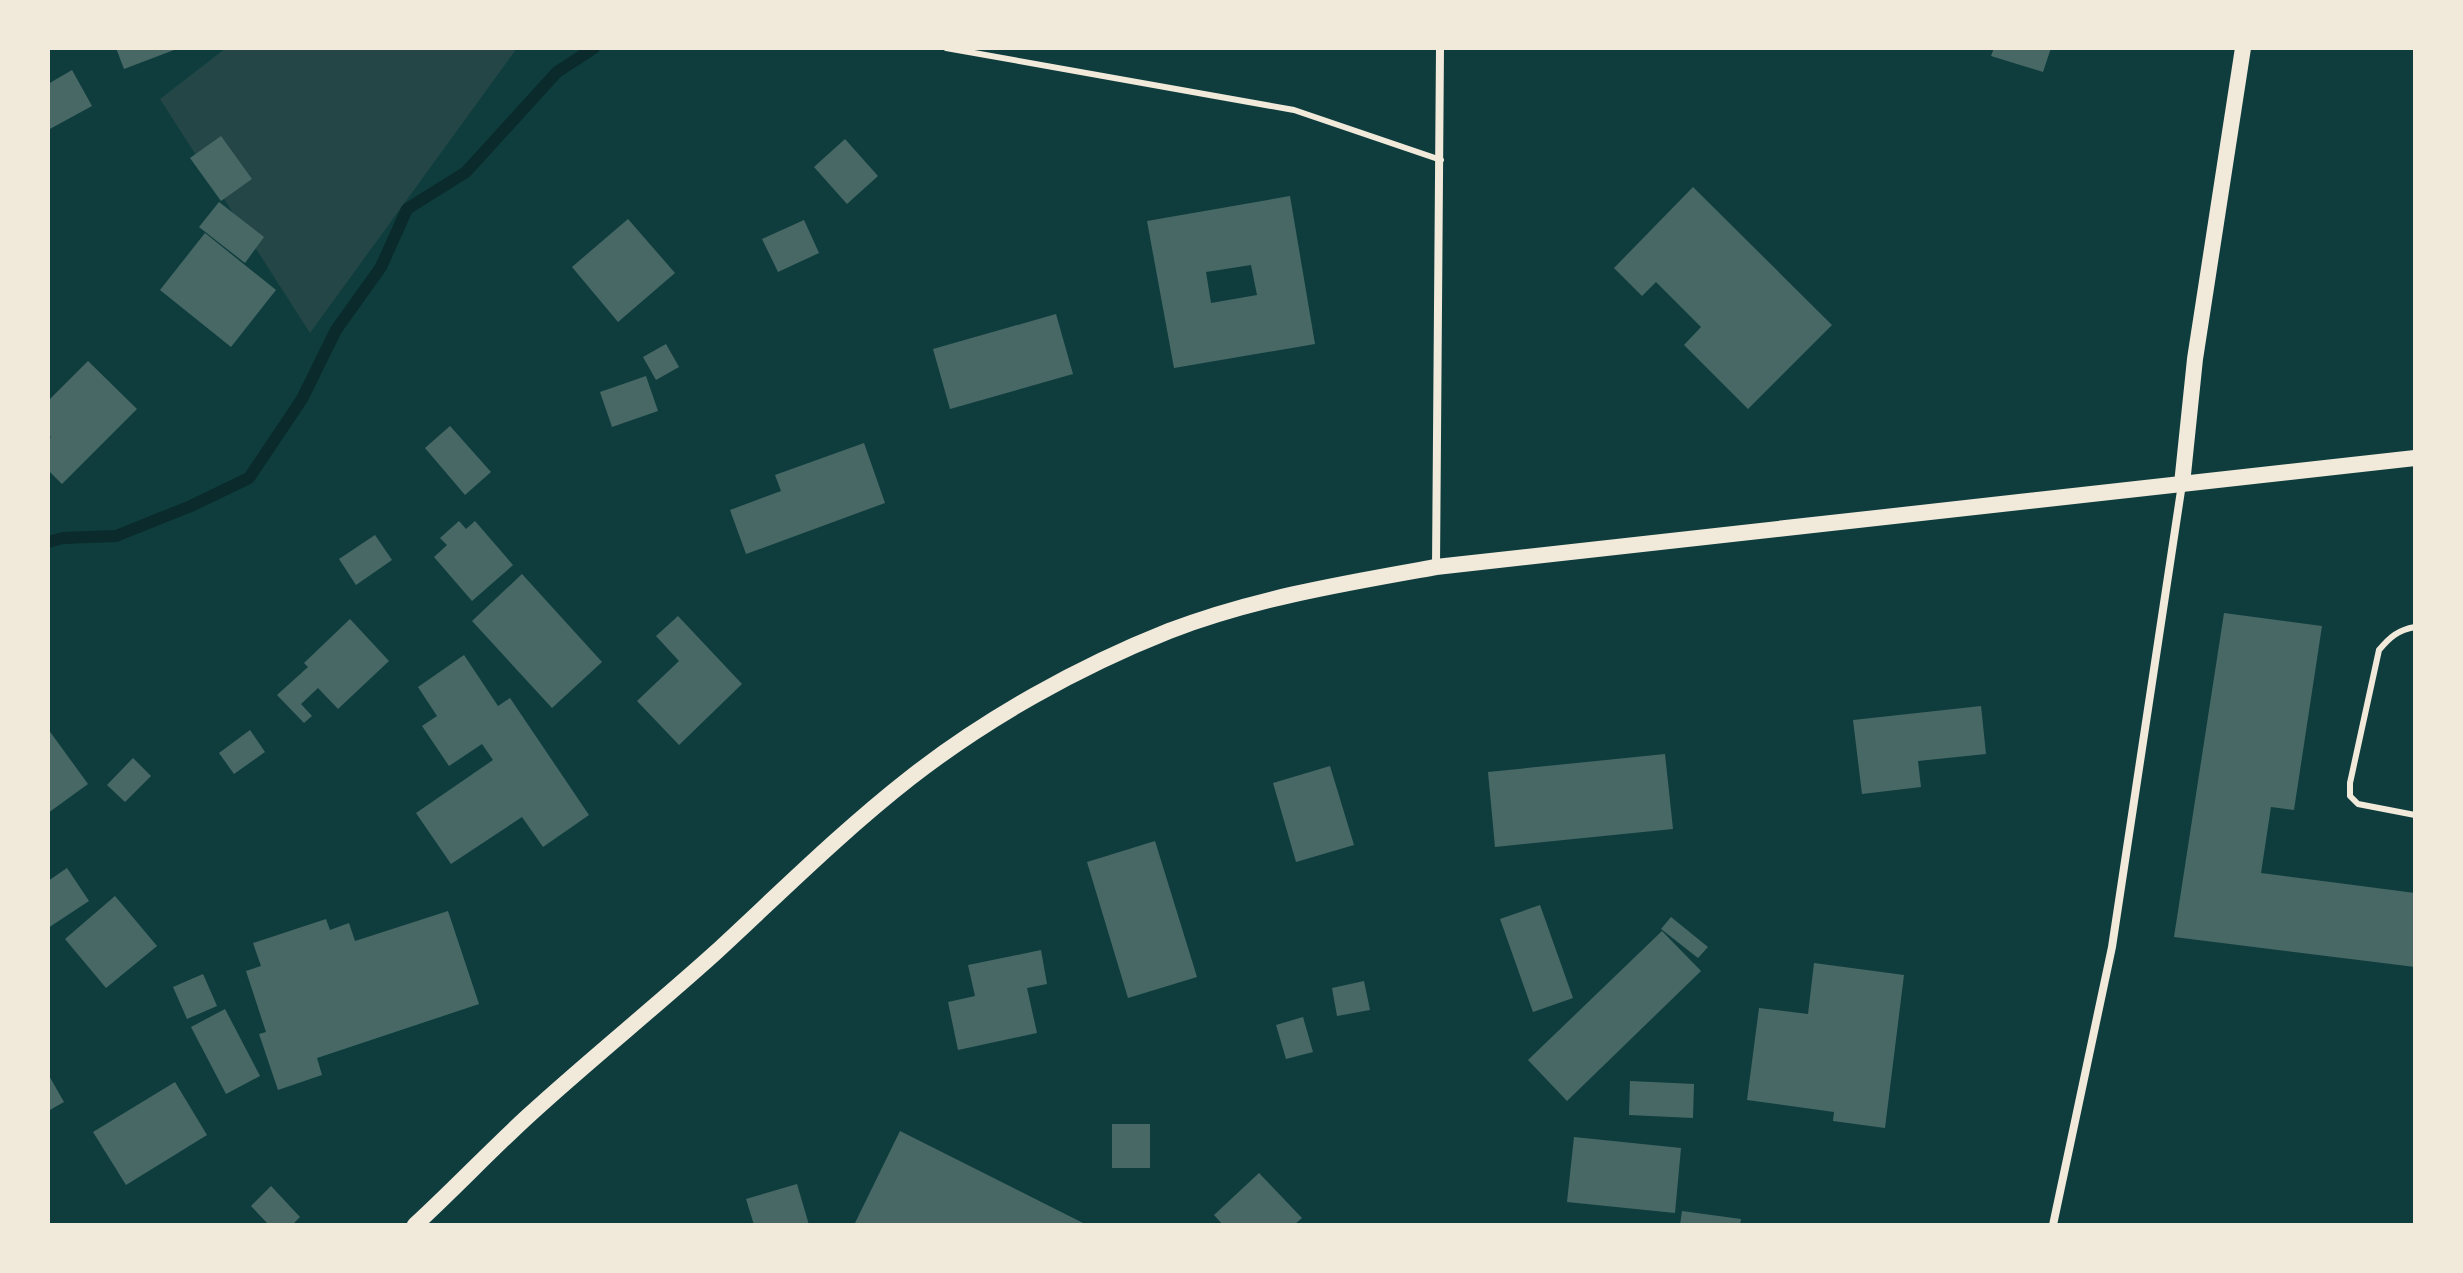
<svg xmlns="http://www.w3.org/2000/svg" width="2463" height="1273" viewBox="0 0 2463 1273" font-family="Poppins,sans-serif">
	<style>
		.green { fill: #244646 }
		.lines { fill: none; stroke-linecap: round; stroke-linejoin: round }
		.stream { stroke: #0a2a2b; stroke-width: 12 }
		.building { fill: #486865; fill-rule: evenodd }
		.service { stroke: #f1e9da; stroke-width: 6 }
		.minor { stroke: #f1e9da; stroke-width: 8 }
		.secondary { stroke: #f1e9da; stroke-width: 16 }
	</style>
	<rect width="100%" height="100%" fill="#0f3d3e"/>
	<!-- green -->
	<path class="green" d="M 226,48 L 517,48 L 310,333 L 160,99 Z"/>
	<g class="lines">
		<!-- stream -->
		<path class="stream" d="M 48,542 L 63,538 L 116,536 L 191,506 L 249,478 L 302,399 L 336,330 L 381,267 L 407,209 L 466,172 L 557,72 L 594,48"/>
	</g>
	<!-- building -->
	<g class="building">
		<path d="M 116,48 L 173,48 L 174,50 L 124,69 Z"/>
		<path d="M 1994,48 L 2051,48 L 2043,72 L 1991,56 Z"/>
		<path d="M 72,70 L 92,106 L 48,130 L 48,84 Z"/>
		<path d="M 221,136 L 252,179 L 221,201 L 190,158 Z"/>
		<path d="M 845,139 L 878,176 L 847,204 L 814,167 Z"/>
		<path d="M 1693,187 L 1832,325 L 1748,409 L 1684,345 L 1701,327 L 1656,282 L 1642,296 L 1614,268 Z"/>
		<path d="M 1290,196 L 1315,344 L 1174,368 L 1147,221 ZM 1251,265 L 1257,295 L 1211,303 L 1206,272 Z"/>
		<path d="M 219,202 L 264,237 L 245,263 L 199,227 Z"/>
		<path d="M 628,219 L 675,273 L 618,322 L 572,267 Z"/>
		<path d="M 804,220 L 819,253 L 778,272 L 762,239 Z"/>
		<path d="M 205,233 L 276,290 L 231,347 L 160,290 Z"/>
		<path d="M 1056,314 L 1073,374 L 950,409 L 933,349 Z"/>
		<path d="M 666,344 L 679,367 L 656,380 L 643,357 Z"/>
		<path d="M 88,361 L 137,409 L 62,484 L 48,470 L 48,440 L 51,437 L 48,434 L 48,401 Z"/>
		<path d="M 646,376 L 658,411 L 612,427 L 600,392 Z"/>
		<path d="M 450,426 L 491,472 L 465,495 L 425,448 Z"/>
		<path d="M 864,443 L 885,503 L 746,554 L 730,510 L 781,491 L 775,475 Z"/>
		<path d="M 459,521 L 466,529 L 475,521 L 513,565 L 472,601 L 434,557 L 447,545 L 440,538 Z"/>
		<path d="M 375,535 L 392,560 L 356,585 L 339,559 Z"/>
		<path d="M 522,574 L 602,662 L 552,708 L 472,621 Z"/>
		<path d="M 2224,613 L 2322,626 L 2294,810 L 2271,807 L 2261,873 L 2415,893 L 2415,967 L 2174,937 Z"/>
		<path d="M 678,616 L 742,684 L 679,745 L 637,701 L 679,661 L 656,636 Z"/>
		<path d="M 350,619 L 389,661 L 338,709 L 318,688 L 301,704 L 312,716 L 304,723 L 277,695 L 308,667 L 304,663 Z"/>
		<path d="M 464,655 L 498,706 L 510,698 L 589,815 L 543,847 L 522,817 L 451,864 L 416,813 L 493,760 L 482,744 L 449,766 L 422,726 L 437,716 L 418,687 Z"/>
		<path d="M 1981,706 L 1986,754 L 1918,761 L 1921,787 L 1862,794 L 1853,720 Z"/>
		<path d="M 48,729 L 88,784 L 48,813 Z"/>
		<path d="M 250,730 L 265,752 L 234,774 L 219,753 Z"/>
		<path d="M 1665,754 L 1673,829 L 1495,847 L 1488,772 Z"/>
		<path d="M 133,758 L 151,776 L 125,802 L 107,785 Z"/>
		<path d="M 1330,766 L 1354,845 L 1296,862 L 1273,783 Z"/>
		<path d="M 1155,841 L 1197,977 L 1128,998 L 1087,862 Z"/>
		<path d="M 67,868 L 89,901 L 48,928 L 48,881 Z"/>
		<path d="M 115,896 L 157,946 L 106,988 L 65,939 Z"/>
		<path d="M 1540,905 L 1573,998 L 1533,1012 L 1500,919 Z"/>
		<path d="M 448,911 L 479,1004 L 317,1058 L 322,1075 L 278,1090 L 259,1034 L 266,1032 L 246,971 L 261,966 L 253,943 L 326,919 L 330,930 L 349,923 L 355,941 Z"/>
		<path d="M 1671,917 L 1708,947 L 1698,958 L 1661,929 Z"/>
		<path d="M 1662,931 L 1701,971 L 1567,1101 L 1528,1060 Z"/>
		<path d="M 1041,950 L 1047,984 L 1027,988 L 1037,1033 L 958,1050 L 948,1002 L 975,996 L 968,965 Z"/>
		<path d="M 1814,963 L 1904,975 L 1885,1128 L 1833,1121 L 1834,1112 L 1747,1100 L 1759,1008 L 1808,1014 Z"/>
		<path d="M 203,974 L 217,1006 L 187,1019 L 173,987 Z"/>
		<path d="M 1364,981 L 1370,1010 L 1337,1016 L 1332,988 Z"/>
		<path d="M 225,1009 L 260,1076 L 226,1094 L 191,1027 Z"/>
		<path d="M 1303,1017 L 1313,1052 L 1286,1059 L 1276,1025 Z"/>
		<path d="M 48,1074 L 64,1102 L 48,1111 Z"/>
		<path d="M 1630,1081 L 1694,1084 L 1693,1118 L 1629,1115 Z"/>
		<path d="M 175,1082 L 207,1135 L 126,1185 L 93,1132 Z"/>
		<rect x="1112" y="1124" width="38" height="44"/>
		<path d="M 900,1131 L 1087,1225 L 854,1225 Z"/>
		<path d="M 1574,1137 L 1681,1148 L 1675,1213 L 1567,1202 Z"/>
		<path d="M 1259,1173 L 1302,1218 L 1294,1225 L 1223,1225 L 1214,1215 Z"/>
		<path d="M 797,1184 L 809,1225 L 754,1225 L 746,1199 Z"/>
		<path d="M 271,1186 L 300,1217 L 292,1225 L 269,1225 L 251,1206 Z"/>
		<path d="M 1682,1211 L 1741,1219 L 1740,1225 L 1680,1225 Z"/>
	</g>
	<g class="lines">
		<!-- service -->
		<g class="service">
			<path d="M 946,48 L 1294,110 L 1441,160"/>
			<path d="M 2415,627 C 2398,630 2390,637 2379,650 L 2350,783 L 2350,796 L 2358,804 L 2415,815"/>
		</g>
		<!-- minor -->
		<g class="minor">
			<path d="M 1436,567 L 1440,48"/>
			<path d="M 2053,1225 L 2112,947 L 2182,484"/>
		</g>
		<!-- secondary -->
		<g class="secondary">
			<path d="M 2182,484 L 2195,359 L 2243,48"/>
			<path d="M 415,1225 C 453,1190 489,1152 527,1117 C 588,1061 653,1009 715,953 C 779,894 841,832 910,778 C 987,718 1078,667 1169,631 C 1255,598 1346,583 1436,567 L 2415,458"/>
		</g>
	</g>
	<!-- border -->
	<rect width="2463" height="1273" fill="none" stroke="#f1e9da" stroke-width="100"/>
</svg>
